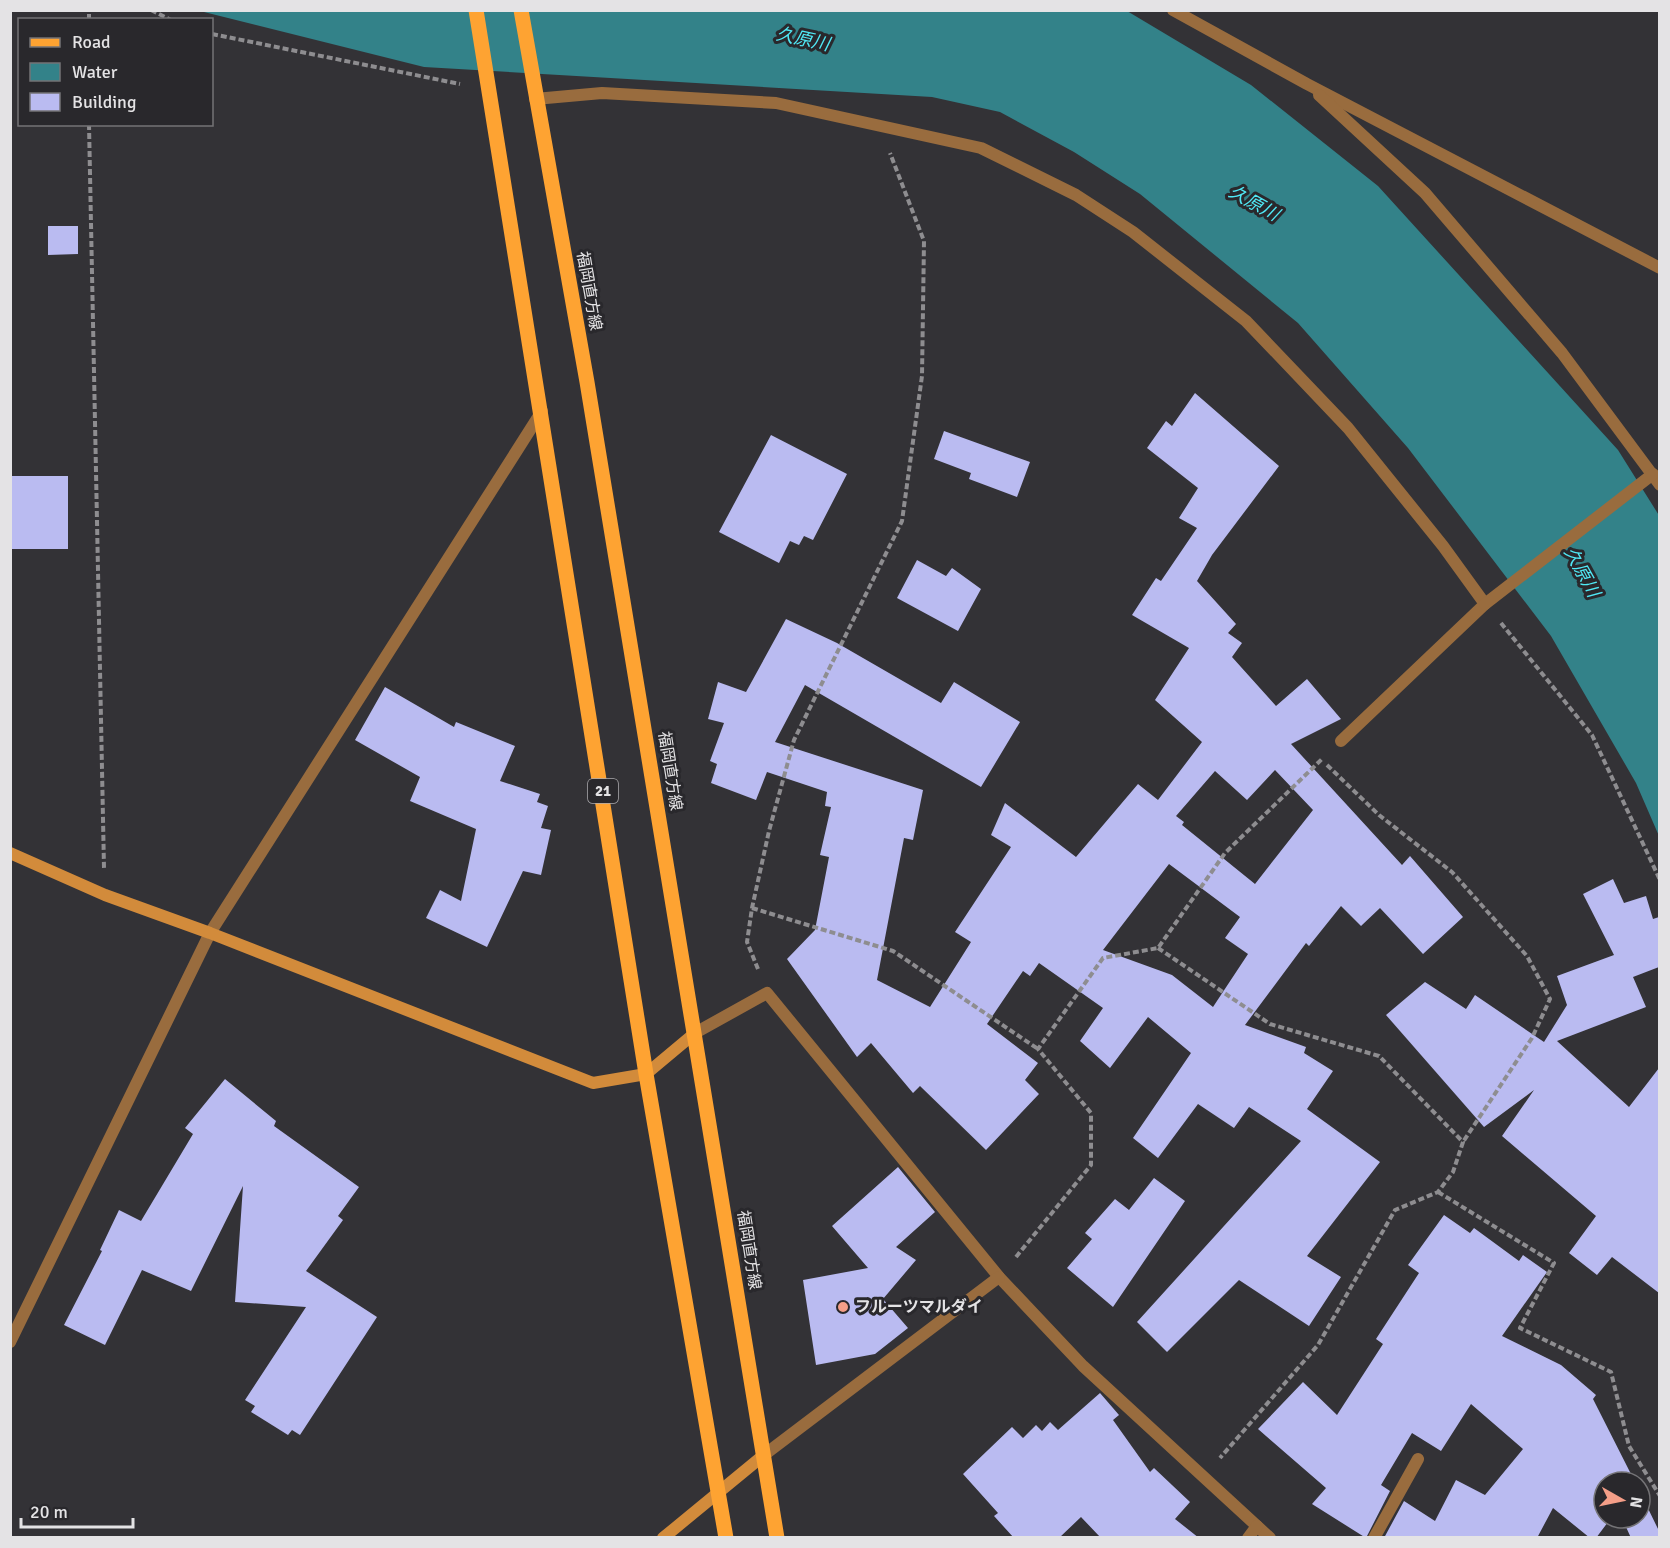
<svg xmlns="http://www.w3.org/2000/svg" width="1670" height="1548" viewBox="0 0 1670 1548" font-family="Signika,'Noto Sans JP',sans-serif">
	<style>
		.water { fill: #338289 }
		.building { fill: #babbf1; fill-rule: evenodd }
		.lines { fill: none; stroke-linecap: round; stroke-linejoin: round }
		.path { stroke: #8e8d90; stroke-width: 4; stroke-dasharray: 6 3; stroke-linecap: butt }
		.street { stroke: #996c3e; stroke-width: 12 }
		.secondary { stroke: #d28b3b; stroke-width: 12 }
		.primary { stroke: #fea332; stroke-width: 15 }
		.poi-dot { fill: #f49e88; stroke: #29282c; stroke-width: 2 }
		.labels { text-anchor: middle; dominant-baseline: central; stroke-width: 6; stroke-linejoin: round; paint-order: stroke }
		.shield { fill: #29282c; stroke: #acabae; stroke-width: 1.5 }
		.shield-label { font-size: 15px; font-weight: bold; fill: #e4e3e5 }
		.street-label { font-size: 16px; fill: #e4e3e5; stroke: #29282c }
		.poi-label { font-size: 16px; font-weight: bold; fill: #e4e3e5; stroke: #29282c; text-anchor: start }
		.water-label { font-size: 18px; font-style: italic; fill: #50e8f5; stroke: #29282c }
	</style>
	<rect width="100%" height="100%" fill="#333236"/>
	<!-- water -->
	<path class="water" d="M 200,11 L 1127,11 L 1251,85 L 1378,186 L 1618,450 L 1660,517 L 1659,836 L 1636,783 L 1551,636 L 1408,448 L 1298,323 L 1140,194 L 1074,152 L 1000,112 L 932,97 L 424,67 Z"/>
	<!-- building -->
	<g class="building">
		<path d="M 48,226 L 78,226 L 78,254 L 48,255 Z"/>
		<path d="M 1195,393 L 1279,466 L 1212,555 L 1197,581 L 1236,624 L 1228,633 L 1242,643 L 1232,657 L 1276,706 L 1307,679 L 1341,719 L 1291,744 L 1402,865 L 1410,856 L 1463,917 L 1423,954 L 1380,908 L 1361,926 L 1341,906 L 1309,946 L 1306,943 L 1245,1025 L 1306,1047 L 1304,1053 L 1333,1071 L 1307,1109 L 1380,1162 L 1307,1256 L 1341,1277 L 1309,1326 L 1239,1280 L 1167,1352 L 1137,1322 L 1301,1141 L 1249,1107 L 1234,1128 L 1198,1104 L 1158,1158 L 1133,1138 L 1191,1053 L 1148,1017 L 1110,1068 L 1080,1041 L 1103,1008 L 1039,963 L 1030,976 L 1023,971 L 987,1024 L 1038,1063 L 1025,1080 L 1039,1094 L 986,1150 L 920,1086 L 913,1093 L 871,1043 L 857,1057 L 787,959 L 815,930 L 829,857 L 820,855 L 831,807 L 825,806 L 827,792 L 767,772 L 756,800 L 711,783 L 717,764 L 710,761 L 724,723 L 708,719 L 718,682 L 746,692 L 786,619 L 837,643 L 941,703 L 954,682 L 1020,722 L 981,787 L 805,685 L 775,742 L 923,790 L 913,840 L 904,838 L 877,980 L 930,1007 L 971,942 L 955,932 L 1011,847 L 991,835 L 1005,803 L 1076,857 L 1138,784 L 1158,800 L 1202,742 L 1155,700 L 1189,648 L 1132,615 L 1156,578 L 1161,581 L 1197,528 L 1179,518 L 1198,488 L 1147,448 L 1166,421 L 1172,426 ZM 1275,770 L 1313,810 L 1255,884 L 1182,825 L 1184,822 L 1176,816 L 1215,771 L 1247,800 ZM 1169,864 L 1240,917 L 1225,938 L 1248,954 L 1213,1007 L 1172,975 L 1103,950 Z"/>
		<path d="M 944,431 L 1030,462 L 1017,497 L 969,479 L 971,473 L 934,459 Z"/>
		<path d="M 771,435 L 847,474 L 813,540 L 804,536 L 799,545 L 790,541 L 779,563 L 719,532 Z"/>
		<rect x="10" y="476" width="58" height="73"/>
		<path d="M 917,560 L 946,576 L 952,568 L 981,589 L 958,631 L 897,598 Z"/>
		<path d="M 385,687 L 454,727 L 456,722 L 515,746 L 500,781 L 540,794 L 537,802 L 548,806 L 541,828 L 551,830 L 541,875 L 523,871 L 487,947 L 426,918 L 440,890 L 461,901 L 476,829 L 410,801 L 420,777 L 355,740 Z"/>
		<path d="M 1613,879 L 1624,903 L 1646,896 L 1653,919 L 1659,917 L 1659,967 L 1633,977 L 1646,1007 L 1557,1041 L 1629,1107 L 1659,1068 L 1659,1293 L 1612,1257 L 1597,1275 L 1569,1253 L 1596,1216 L 1502,1136 L 1534,1090 L 1484,1127 L 1386,1015 L 1425,982 L 1466,1009 L 1475,995 L 1544,1042 L 1567,1005 L 1557,976 L 1614,955 L 1583,894 Z"/>
		<path d="M 225,1079 L 276,1121 L 274,1126 L 359,1187 L 338,1216 L 343,1220 L 306,1271 L 377,1317 L 300,1435 L 292,1430 L 288,1435 L 251,1412 L 255,1406 L 245,1400 L 306,1307 L 235,1302 L 243,1186 L 191,1291 L 142,1270 L 105,1345 L 64,1325 L 102,1251 L 100,1250 L 119,1210 L 141,1221 L 193,1134 L 185,1128 Z"/>
		<path d="M 898,1167 L 935,1212 L 896,1247 L 916,1260 L 883,1299 L 908,1328 L 875,1354 L 816,1365 L 803,1280 L 868,1268 L 832,1226 Z"/>
		<path d="M 1154,1178 L 1185,1201 L 1113,1307 L 1067,1268 L 1092,1239 L 1085,1233 L 1115,1199 L 1129,1210 Z"/>
		<path d="M 1444,1215 L 1470,1233 L 1474,1228 L 1519,1261 L 1523,1255 L 1547,1272 L 1502,1336 L 1561,1365 L 1596,1395 L 1593,1399 L 1635,1482 L 1604,1482 L 1604,1518 L 1611,1518 L 1596,1538 L 1590,1538 L 1553,1508 L 1537,1538 L 1384,1538 L 1404,1501 L 1435,1521 L 1456,1480 L 1485,1495 L 1523,1449 L 1471,1404 L 1441,1451 L 1412,1433 L 1381,1485 L 1390,1491 L 1366,1538 L 1312,1504 L 1326,1488 L 1258,1429 L 1303,1382 L 1337,1415 L 1383,1344 L 1376,1339 L 1419,1273 L 1408,1265 Z"/>
		<path d="M 1100,1393 L 1119,1415 L 1113,1420 L 1150,1472 L 1154,1468 L 1190,1502 L 1175,1519 L 1199,1538 L 1101,1538 L 1081,1517 L 1059,1538 L 1014,1538 L 994,1516 L 998,1513 L 963,1474 L 1012,1427 L 1023,1438 L 1036,1425 L 1042,1431 L 1050,1422 L 1058,1430 Z"/>
		<path d="M 1640,1492 L 1659,1531 L 1659,1538 L 1631,1538 L 1622,1518 L 1640,1518 Z"/>
	</g>
	<g class="lines">
		<!-- path -->
		<g class="path">
			<path d="M 151,10 L 171,20"/>
			<path d="M 89,20 L 89,10"/>
			<path d="M 212,34 L 460,84"/>
			<path d="M 89,124 L 104,868"/>
			<path d="M 1501,623 L 1592,735 L 1660,880"/>
			<path d="M 1327,765 L 1379,815 L 1452,872 L 1527,956 L 1550,999 L 1532,1038 L 1463,1142"/>
			<path d="M 752,908 L 893,951 L 1038,1049"/>
			<path d="M 1158,948 L 1270,1024 L 1379,1056 L 1463,1142 L 1453,1172 L 1438,1192 L 1395,1210 L 1318,1345 L 1220,1458"/>
			<path d="M 758,969 L 747,942 L 752,908 L 769,831 L 794,740 L 902,521 L 922,376 L 924,241 L 890,153"/>
			<path d="M 1438,1192 L 1554,1263 L 1520,1328 L 1611,1372 L 1629,1446 L 1660,1496"/>
			<path d="M 1016,1257 L 1091,1165 L 1091,1113 L 1038,1049 L 1103,958 L 1158,948 L 1225,853 L 1323,758"/>
		</g>
		<!-- street -->
		<g class="street">
			<path d="M 1173,10 L 1307,84 L 1660,268"/>
			<path d="M 1319,95 L 1425,193 L 1562,353 L 1660,485"/>
			<path d="M 535,99 L 602,93 L 776,103 L 981,148 L 1076,195 L 1133,232 L 1246,321 L 1348,428 L 1443,546 L 1485,604 L 1341,741"/>
			<path d="M 1485,604 L 1653,474"/>
			<path d="M 695,1033 L 767,993 L 999,1277 L 1083,1366 L 1270,1538"/>
			<path d="M 10,1342 L 210,933 L 542,411"/>
			<path d="M 764,1455 L 999,1277"/>
			<path d="M 1248,1538 L 1257,1526"/>
			<path d="M 1374,1538 L 1418,1459"/>
		</g>
		<!-- secondary -->
		<g class="secondary">
			<path d="M 10,853 L 105,895 L 210,933 L 593,1083 L 646,1074 L 695,1033"/>
			<path d="M 663,1538 L 764,1455"/>
		</g>
		<!-- primary -->
		<g class="primary">
			<path d="M 476,10 L 646,1074 L 726,1538"/>
			<path d="M 521,10 L 587,382 L 777,1538"/>
		</g>
	</g>
	<!-- markers -->
	<circle class="poi-dot" cx="843" cy="1307" r="6"/>
	<g class="labels">
		<!-- shield labels -->
		<rect class="shield" x="588" y="779" width="30" height="24" rx="4.5"/>
		<g class="shield-label">
			<text x="603" y="791">21</text>
		</g>
		<!-- street labels -->
		<g class="street-label">
			<text transform="translate(589 291) rotate(80)">福岡直方線</text>
			<text transform="translate(670 771) rotate(81)">福岡直方線</text>
			<text transform="translate(749 1250) rotate(81)">福岡直方線</text>
		</g>
		<!-- poi labels -->
		<g class="poi-label">
			<text x="855" y="1307">フルーツマルダイ</text>
		</g>
		<!-- water labels -->
		<g class="water-label">
			<text transform="translate(803 39) rotate(12)">久原川</text>
			<text transform="translate(1254 203) rotate(29)">久原川</text>
			<text transform="translate(1582 572) rotate(61)">久原川</text>
		</g>
	</g>
	<!-- border -->
	<rect width="1670" height="1548" fill="none" stroke="#e4e3e5" stroke-width="24"/>
	<!-- legend -->
	<rect x="18" y="18" width="195" height="108" fill="#29282c" stroke="#747376" stroke-width="1.5"/>
	<rect x="30" y="38" width="30" height="9" fill="#fea332" stroke="#747376" stroke-width="1.5"/>
	<text x="72" y="48" font-size="18" fill="#e4e3e5">Road</text>
	<rect x="30" y="63" width="30" height="18" fill="#338289" stroke="#747376" stroke-width="1.5"/>
	<text x="72" y="78" font-size="18" fill="#e4e3e5">Water</text>
	<rect x="30" y="93" width="30" height="18" fill="#babbf1" stroke="#747376" stroke-width="1.5"/>
	<text x="72" y="108" font-size="18" fill="#e4e3e5">Building</text>
	<!-- north arrow -->
	<g transform="translate(1622 1500) rotate(99)"><circle r="28" fill="#29282c" stroke="#747376" stroke-width="1.5"/>
	<path d="M0-4.5L10 22L0 15L-10 22Z" fill="#f49e88"/>
	<text y="-9" font-size="16" font-weight="bold" text-anchor="middle" fill="#e4e3e5">N</text>
	</g>
	<!-- scale -->
	<path d="M21 1518v9h112v-9" fill="none" stroke="#e4e3e5" stroke-width="3"/>
	<text x="30" y="1518" font-size="18" fill="#e4e3e5" stroke="#29282c" stroke-width="4.5" paint-order="stroke">20 m</text>
</svg>
